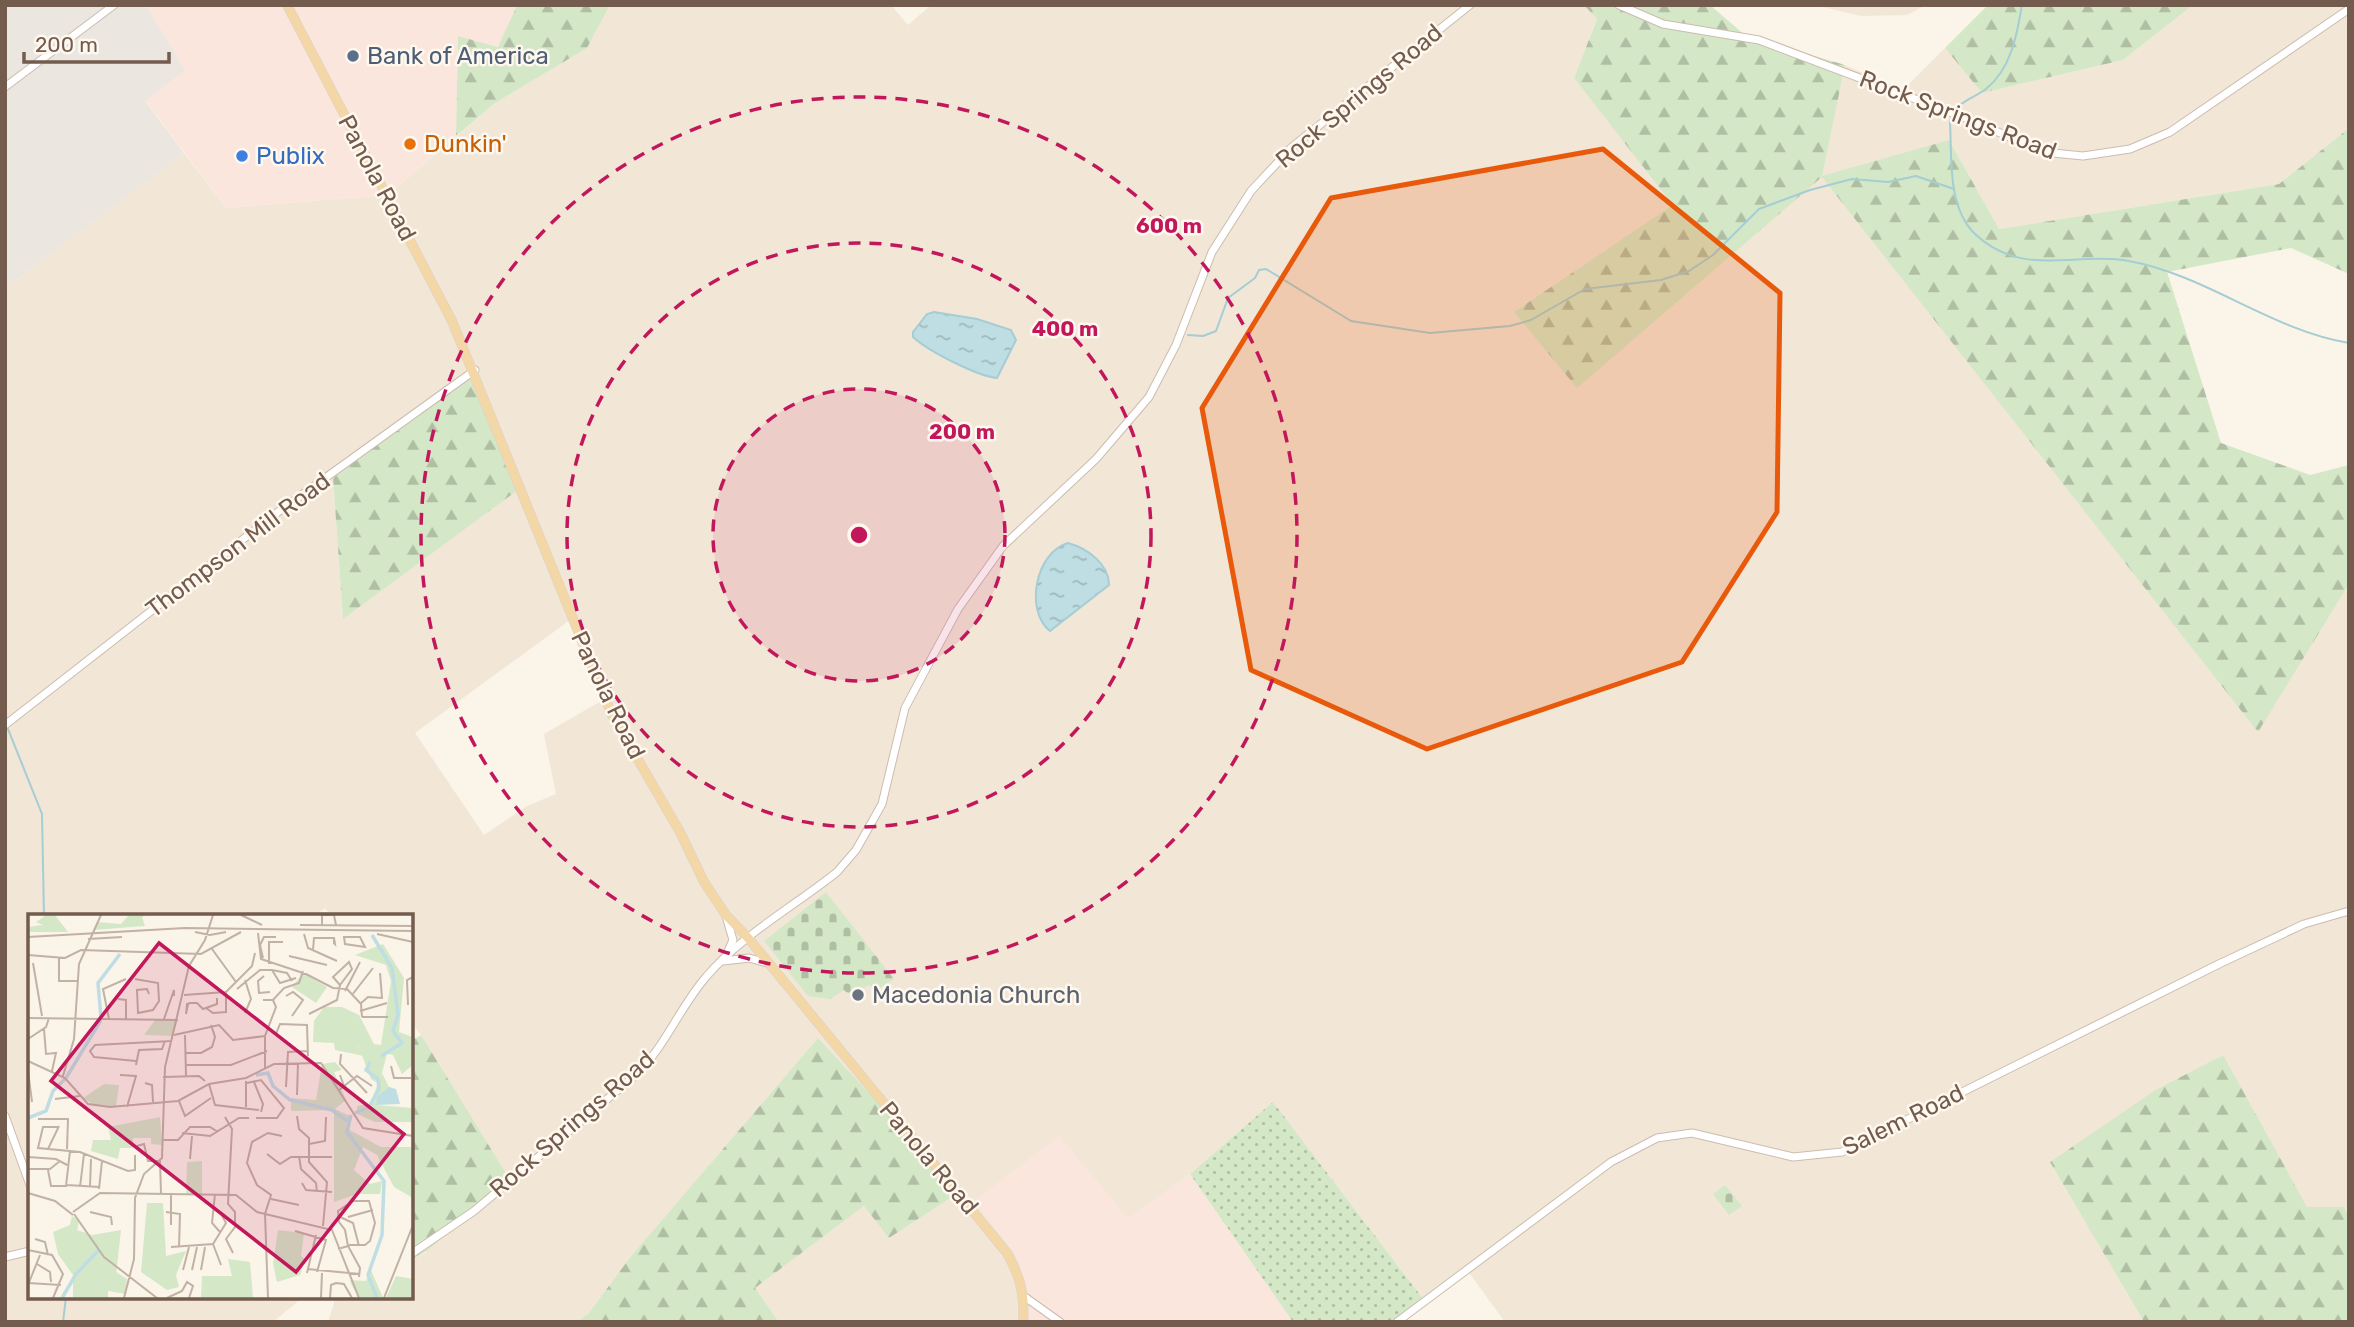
<svg xmlns="http://www.w3.org/2000/svg" width="2354" height="1327" viewBox="0 0 2354 1327" font-family="Rubik,sans-serif">
	<style>
		.residential { fill: #f2e6d7; fill-rule: evenodd }
		.commercial { fill: #fae6dd }
		.industrial { fill: #ece6e1 }
		.forest { fill: url(#forest-firs) }
		.cemetery { fill: url(#cemetery-stones) }
		.park { fill: url(#park-dots) }
		.water { fill: url(#water-ripples); stroke: #a5cdd4; stroke-width: 2 }
		.lines { fill: none; stroke-linecap: round; stroke-linejoin: round }
		.stream { stroke: #a5cdd4; stroke-width: 2 }
		.minor-casing { stroke: #ccbcaf; stroke-width: 9 }
		.major-casing { stroke: #d8d1cd; stroke-width: 10 }
		.minor { stroke: #fff; stroke-width: 7 }
		.major { stroke: #f4d7a6; stroke-width: 9 }
		.marked { fill: #e8590c; fill-opacity: 0.2; stroke: #e8590c; stroke-width: 5; stroke-linejoin: round }
		.ring { fill: none; stroke: #c2185b; stroke-width: 3.5; stroke-dasharray: 12 9 }
		.service-dot { fill: #5c6f8a; stroke: #fef8ef; stroke-width: 2.5 }
		.food-dot { fill: #e8710a; stroke: #fef8ef; stroke-width: 2.5 }
		.shop-dot { fill: #3f7fe0; stroke: #fef8ef; stroke-width: 2.5 }
		.worship-dot { fill: #6b7280; stroke: #fef8ef; stroke-width: 2.5 }
		.labels { text-anchor: middle; dominant-baseline: central; stroke-width: 5; stroke-linejoin: round; paint-order: stroke }
		.service-label { font-size: 24px; fill: #4e5e75; stroke: #fef8ef; text-anchor: start }
		.street-label { font-size: 24px; fill: #735b4e; stroke: #fef8ef }
		.food-label { font-size: 24px; fill: #c56008; stroke: #fef8ef; text-anchor: start }
		.shop-label { font-size: 24px; fill: #366cbe; stroke: #fef8ef; text-anchor: start }
		.worship-label { font-size: 24px; fill: #5b616d; stroke: #fef8ef; text-anchor: start }
		.inset-river { fill: none; stroke: #bedee3; stroke-width: 3.5 }
		.inset-road { fill: none; stroke: #c1b2a5; stroke-width: 2 }
		.view { fill: #c2185b; fill-opacity: 0.15; stroke: #c2185b; stroke-width: 3.5 }
		.inset-edge { fill: none; stroke: #735b4e; stroke-width: 3.5 }
		.centre { fill: #c2185b; stroke: #fef8ef; stroke-width: 3.5 }
		.ring-label { font-size: 21px; text-anchor: middle; font-weight: bold; fill: #c2185b; stroke: #fef8ef; stroke-width: 5; stroke-linejoin: round; paint-order: stroke }
	</style>
	<defs>
		<pattern id="forest-firs" width="22" height="20" patternUnits="userSpaceOnUse" patternTransform="scale(1.75)"><rect width="22" height="20" fill="#d4e8c7"/><path d="M5 1l3.5 6h-7zM16 11l3.5 6h-7z" fill="#b0bfa4"/></pattern>
		<pattern id="cemetery-stones" width="16" height="16" patternUnits="userSpaceOnUse" patternTransform="scale(1.75)"><rect width="16" height="16" fill="#d4e8c7"/><path d="M2 7V4a2 2 0 0 1 4 0v3zM10 15v-3a2 2 0 0 1 4 0v3z" fill="#b0bfa4"/></pattern>
		<pattern id="park-dots" width="8" height="8" patternUnits="userSpaceOnUse" patternTransform="scale(1.75)"><rect width="8" height="8" fill="#d4e8c7"/><path d="M2 2h.1M6 6h.1" fill="none" stroke="#b0bfa4" stroke-width="1.8" stroke-linecap="round"/></pattern>
		<pattern id="water-ripples" width="26" height="14" patternUnits="userSpaceOnUse" patternTransform="scale(1.75)"><rect width="26" height="14" fill="#bedee3"/><path d="M2 4q2-2 4 0t4 0M15 11q2-2 4 0t4 0" fill="none" stroke="#9fb7ba"/></pattern>
	</defs>
	<rect width="100%" height="100%" fill="#fbf4e8"/>
	<!-- residential -->
	<g class="residential">
		<path d="M 610,5 L 891,5 L 908,25 L 931,5 L 1584,5 L 1597,18 L 1574,78 L 1674,205 L 1514,312 L 1821,177 L 1845,65 L 1902,91 L 1945,48 L 1982,93 L 2123,60 L 2193,5 L 2349,5 L 2349,128 L 2279,184 L 1999,229 L 1949,140 L 2258,731 L 2349,584 L 2349,1217 L 2344,1207 L 2307,1208 L 2222,1055 L 2050,1162 L 2144,1322 L 1505,1322 L 1467,1270 L 1427,1304 L 1273,1102 L 1190,1174 L 1128,1219 L 975,1201 L 1018,1258 L 1026,1294 L 1022,1322 L 779,1322 L 755,1288 L 864,1206 L 890,1238 L 937,1166 L 818,1038 L 632,1255 L 588,1314 L 576,1322 L 328,1322 L 336,1297 L 411,1297 L 411,1260 L 426,1253 L 421,1035 L 411,1022 L 411,916 L 331,916 L 325,908 L 314,916 L 30,916 L 30,1297 L 303,1297 L 273,1322 L 5,1322 L 5,288 L 184,153 L 226,208 L 388,195 L 495,103 L 587,48 ZM 471,366 L 343,619 L 333,478 ZM 574,617 L 608,697 L 544,734 L 556,794 L 527,806 L 484,835 L 415,733 Z"/>
		<path d="M 1814,5 L 1926,5 L 1907,15 L 1861,16 Z"/>
	</g>
	<!-- commercial -->
	<g class="commercial">
		<path d="M 146,5 L 517,5 L 499,47 L 458,36 L 456,136 L 388,195 L 226,208 L 145,100 L 185,70 Z"/>
		<path d="M 1059,1136 L 1128,1218 L 1190,1174 L 1293,1322 L 1022,1322 L 1026,1294 L 1018,1258 L 974,1201 Z"/>
	</g>
	<!-- industrial -->
	<path class="industrial" d="M 5,5 L 146,5 L 185,70 L 145,101 L 184,153 L 5,288 Z"/>
	<!-- forest -->
	<g class="forest">
		<path d="M 517,5 L 610,5 L 587,48 L 495,103 L 456,136 L 458,36 L 498,47 Z"/>
		<path d="M 1584,5 L 1710,5 L 1746,36 L 1845,65 L 1822,176 L 1949,140 L 1999,229 L 2279,184 L 2349,128 L 2349,274 L 2291,248 L 2167,272 L 2221,443 L 2310,475 L 2349,465 L 2349,584 L 2258,732 L 1822,177 L 1577,388 L 1514,312 L 1673,205 L 1574,78 L 1597,19 Z"/>
		<path d="M 1988,5 L 2193,5 L 2123,60 L 1982,93 L 1945,48 Z"/>
		<path d="M 472,366 L 519,489 L 343,619 L 333,478 Z"/>
		<path d="M 421,1035 L 510,1180 C 492,1200 476,1210 455,1227 C 440,1239 429,1252 411,1260 L 411,1041 Z"/>
		<path d="M 818,1038 L 937,1166 L 956,1194 L 889,1238 L 864,1206 L 755,1288 L 779,1322 L 576,1322 L 588,1314 L 632,1255 Z"/>
		<path d="M 2223,1055 L 2307,1207 L 2344,1207 L 2349,1217 L 2349,1322 L 2144,1322 L 2050,1162 L 2154,1091 Z"/>
	</g>
	<!-- cemetery -->
	<g class="cemetery">
		<path d="M 826,892 L 894,979 L 875,991 L 870,985 L 848,994 L 844,990 L 830,999 L 808,996 L 764,941 Z"/>
		<path d="M 1725,1185 L 1742,1206 L 1729,1215 L 1713,1194 Z"/>
	</g>
	<!-- park -->
	<path class="park" d="M 1273,1102 L 1427,1304 L 1404,1322 L 1293,1322 L 1190,1174 Z"/>
	<!-- water -->
	<g class="water">
		<path d="M 934,312 L 977,319 L 1011,330 L 1016,340 L 997,378 C 977,376 928,351 913,337 L 913,332 L 927,314 Z"/>
		<path d="M 1068,543 C 1086,548 1109,563 1109,585 L 1050,631 C 1024,610 1036,552 1068,543 Z"/>
	</g>
	<g class="lines">
		<!-- stream -->
		<g class="stream">
			<path d="M 1954,110 C 1964,100 1975,97 1986,89 C 2011,69 2017,35 2022,5"/>
			<path d="M 1952,115 L 1950,122 C 1952,158 1947,207 1975,234 C 2023,279 2074,251 2129,261 C 2206,275 2271,330 2349,343"/>
			<path d="M 1188,335 L 1203,336 L 1216,331 L 1228,298 L 1255,278 L 1259,270 L 1266,269 L 1351,321 L 1430,333 L 1510,326 L 1531,320 L 1585,289 L 1661,280 L 1689,271 L 1713,255 L 1759,209 L 1810,190 L 1852,179 L 1888,182 L 1916,176 L 1954,189"/>
			<path d="M 8,729 L 42,814 L 44,916"/>
			<path d="M 63,1322 L 66,1297"/>
		</g>
		<defs>
			<g id="minor">
				<path d="M 1619,5 L 1663,24 L 1759,40 L 1971,120 L 2043,152 L 2083,156 L 2130,149 L 2170,132 L 2349,9"/>
				<path d="M 5,87 L 114,5"/>
				<path d="M 5,725 L 278,512 L 475,370"/>
				<path d="M 726,916 L 733,940 L 727,954"/>
				<path d="M 723,961 L 749,958 L 767,963"/>
				<path d="M 5,1116 L 30,1185"/>
				<path d="M 411,1254 L 474,1211 L 637,1074 C 666,1045 680,1007 706,977 C 739,937 796,905 837,872 L 856,850 L 882,804 L 905,708 L 958,609 L 1003,546 L 1096,459 L 1149,397 L 1176,345 L 1212,252 L 1251,191 L 1292,147 L 1470,5"/>
				<path d="M 5,1257 L 30,1251"/>
				<path d="M 1025,1297 L 1060,1322"/>
				<path d="M 1397,1322 L 1611,1162 L 1657,1138 L 1692,1133 L 1793,1157 L 1842,1152 L 2221,963 L 2304,924 L 2349,911"/>
			</g>
			<path id="major" d="M 287,5 L 452,321 L 612,715 L 680,832 L 704,882 L 726,915 L 749,939 L 1007,1253 C 1020,1276 1025,1295 1023,1322"/>
		</defs>
		<!-- minor casing -->
		<use href="#minor" class="minor-casing"/>
		<!-- major casing -->
		<use href="#major" class="major-casing"/>
		<!-- minor -->
		<use href="#minor" class="minor"/>
		<!-- major -->
		<use href="#major" class="major"/>
	</g>
	<!-- marked area -->
	<path class="marked" d="M 1603,149 L 1780,293 L 1777,512 L 1682,662 L 1427,749 L 1251,670 L 1202,408 L 1331,198 Z"/>
	<!-- distance rings -->
	<circle cx="859" cy="535" r="146" fill="#c2185b" fill-opacity=".12"/>
	<g class="ring">
		<circle cx="859" cy="535" r="146"/>
		<circle cx="859" cy="535" r="292"/>
		<circle cx="859" cy="535" r="438"/>
	</g>
	<!-- markers -->
	<circle class="service-dot" cx="353" cy="56" r="7"/>
	<circle class="food-dot" cx="410" cy="144" r="7"/>
	<circle class="shop-dot" cx="242" cy="156" r="7"/>
	<circle class="worship-dot" cx="858" cy="995" r="7"/>
	<g class="labels">
		<!-- service labels -->
		<g class="service-label">
			<text x="367" y="56">Bank of America</text>
		</g>
		<!-- street labels -->
		<g class="street-label">
			<text transform="translate(1359 96) rotate(-40)">Rock Springs Road</text>
			<text transform="translate(1958 115) rotate(21)">Rock Springs Road</text>
			<text transform="translate(377 178) rotate(62)">Panola Road</text>
			<text transform="translate(238 545) rotate(-37)">Thompson Mill Road</text>
			<text transform="translate(608 695) rotate(64)">Panola Road</text>
			<text transform="translate(1903 1120) rotate(-26)">Salem Road</text>
			<text transform="translate(572 1124) rotate(-41)">Rock Springs Road</text>
			<text transform="translate(929 1158) rotate(50)">Panola Road</text>
		</g>
		<!-- food labels -->
		<g class="food-label">
			<text x="424" y="144">Dunkin'</text>
		</g>
		<!-- shop labels -->
		<g class="shop-label">
			<text x="256" y="156">Publix</text>
		</g>
		<!-- worship labels -->
		<g class="worship-label">
			<text x="872" y="995">Macedonia Church</text>
		</g>
	</g>
	<!-- overview -->
	<g transform="translate(28 914)">
		<rect width="385" height="385" fill="#fbf4e8"/>
		<path d="M 355,30 L 376,64 L 371,118 L 384,123 L 385,151 L 374,160 L 365,141 L 359,140 L 351,170 L 343,165 L 330,131 L 286,107 L 296,93 L 314,93 L 331,101 L 346,130 L 353,131 L 363,67 L 358,51 L 327,41 Z" fill="#d4e8c7"/>
		<path d="M 18,1 L 27,1 L 40,18 L 0,18 L 0,13 L 15,11 L 8,8 ZM 101,1 L 119,1 L 114,3 L 117,12 L 65,16 L 69,8 L 93,10 ZM 150,105 L 145,122 L 116,121 L 127,106 ZM 298,106 L 317,110 L 336,142 L 307,136 L 306,129 L 285,128 L 286,107 ZM 307,148 L 314,156 L 306,158 L 318,186 L 307,195 L 322,202 L 320,215 L 353,233 L 385,233 L 385,284 L 366,273 L 349,241 L 335,233 L 326,256 L 342,270 L 354,267 L 352,280 L 329,280 L 306,288 L 306,196 L 263,197 L 263,184 L 288,186 L 294,150 ZM 354,159 L 362,175 L 348,191 L 385,194 L 385,208 L 347,208 L 329,200 L 329,192 L 342,190 ZM 76,170 L 91,171 L 88,193 L 68,192 L 55,184 ZM 132,203 L 134,231 L 123,230 L 123,224 L 105,224 L 105,234 L 92,234 L 90,245 L 63,237 L 65,226 L 83,226 L 80,213 ZM 119,289 L 135,289 L 138,342 L 158,337 L 148,361 L 151,373 L 139,376 L 113,358 ZM 46,315 L 64,321 L 93,316 L 89,352 L 46,332 ZM 250,316 L 276,319 L 273,342 L 277,345 L 272,361 L 249,368 L 245,350 ZM 200,345 L 222,348 L 225,384 L 173,384 L 174,362 L 204,362 ZM 343,356 L 355,384 L 331,384 L 323,370 L 322,366 L 338,367 ZM 88,358 L 99,365 L 97,380 L 80,377 L 80,384 L 45,384 L 45,361 Z" fill="#d4e8c7"/>
		<path d="M 275,59 L 299,73 L 288,89 L 264,73 ZM 174,247 L 174,280 L 158,280 L 159,248 ZM 44,302 L 51,307 L 46,331 L 69,332 L 89,352 L 88,361 L 45,361 L 30,340 L 25,318 L 42,311 ZM 368,362 L 385,365 L 385,384 L 358,384 Z" fill="#d4e8c7"/>
		<path d="M 361,173 L 368,175 L 372,190 L 348,191 L 349,183 Z" fill="#bedee3"/>
		<path class="inset-river" d="M 344,21 L 364,54 L 370,101 L 365,117 L 374,129 L 353,142M 73,104 L 70,69 L 92,40M 228,161 L 240,159 L 245,172 L 262,186 L 304,196 L 319,207M 38,164 L 73,106M 327,199 L 341,193 L 351,175 L 350,165 L 338,156 L 342,148M 323,201 L 319,218 L 356,267 L 354,321 L 340,361 L 349,384M 0,204 L 18,197 L 25,177 L 37,165M 34,384 L 48,360 L 70,337"/>
		<path class="inset-road" d="M 213,1 L 234,11M 272,11 L 385,12M 294,11 L 294,1 L 306,1 L 308,11M 167,18 L 182,21 L 198,18M 230,19 L 233,45 L 278,60 L 305,74 L 319,75 L 333,90 L 334,103M 276,20 L 280,34 L 309,47M 349,20 L 385,28M 0,23 L 157,14 L 385,17M 316,23 L 332,23 L 337,33 L 317,30 ZM 60,25 L 94,23M 184,35 L 208,68M 285,36 L 286,24 L 306,24 L 307,30 L 306,29 L 306,24M 0,41 L 37,44 L 53,36 L 173,40 L 213,18M 261,42 L 299,51M 31,44 L 31,67 L 49,67M 235,44 L 232,31 L 236,23 L 248,23M 5,49 L 14,102M 241,50 L 241,28 L 255,28M 244,56 L 259,59 L 264,67M 236,62 L 230,67 L 231,79 L 242,78M 107,65 L 130,69 L 131,87 L 125,96 L 110,99 L 109,76 L 119,75 L 121,80M 217,66 L 223,85 L 217,99M 209,75 L 232,56 L 244,56 L 252,69 L 268,64M 317,77 L 332,48M 156,81 L 198,78 L 224,52 L 227,39M 324,81 L 345,54M 258,82 L 265,78 L 275,86 L 264,102M 90,85 L 98,86 L 98,105M 235,86 L 245,86 L 256,74 L 271,69 L 275,57M 160,90 L 158,100 L 159,90 L 162,89 L 169,89 L 175,95 L 189,90 L 189,84M 332,90 L 340,83 L 354,84 L 352,59M 380,91 L 379,66 L 385,63M 178,94 L 185,99 L 198,98 L 198,77M 332,97 L 359,89M 285,98 L 281,100 L 309,86 L 312,71 L 305,63 L 321,48 L 324,55 L 312,71M 334,103 L 360,103M 0,104 L 150,106M 81,105 L 75,75 L 98,65M 136,105 L 146,76 L 146,82M 16,115 L 18,140 L 28,139 L 24,157M 248,120 L 252,110 L 279,111 L 280,142M 146,121 L 191,111 L 205,126 L 237,122M 157,121 L 158,162M 0,125 L 18,113 L 21,104M 158,139 L 173,139 L 184,133 L 187,123 L 183,111M 313,140 L 312,150 L 339,179M 0,147 L 37,164 L 60,190 L 82,193 L 150,187 L 181,170 L 218,164 L 246,150 L 293,149 L 335,214 L 385,222M 108,147 L 66,143 L 62,137 L 67,131 L 144,127M 108,151 L 111,136 L 134,135 L 137,127M 158,151 L 203,151 L 239,137M 363,152 L 366,164 L 383,164M 237,154 L 237,122 L 248,93 L 245,86M 0,157 L 4,188M 92,161 L 108,162 L 99,193M 312,161 L 316,172 L 331,186M 35,162 L 46,125 L 51,50 L 73,1M 135,163 L 171,162 L 177,167M 226,168 L 235,190 L 233,198M 117,169 L 124,171 L 125,188M 219,169 L 233,166 L 256,194 L 249,204 L 228,204M 181,170 L 187,191 L 231,196M 258,173 L 260,138 L 280,137M 311,176 L 329,162 L 344,172M 269,181 L 270,149M 27,185 L 52,182M 151,187 L 157,202 L 183,184M 218,193 L 218,167M 269,202 L 271,215 L 281,224 L 281,248 L 299,268 L 295,312M 197,203 L 204,215 L 200,290 L 207,298 L 207,313 L 198,325 L 205,339M 10,205 L 40,205 L 39,235M 31,213 L 15,213 L 10,234 L 52,238 L 100,257 L 107,256 L 107,241M 154,219 L 182,222 L 211,204 L 221,204M 134,226 L 150,226 L 162,213 L 182,213 L 190,218M 281,230 L 297,227 L 298,203M 109,232 L 116,230 L 120,247 L 132,247 L 133,279M 20,235 L 31,212M 239,240 L 252,250 L 263,243 L 304,243M 271,242 L 273,255 L 288,269 L 289,278M 0,243 L 28,245 L 41,252M 162,245 L 164,222M 0,255 L 22,255 L 32,247M 20,256 L 23,272 L 38,272 L 42,237M 274,269 L 278,276 L 304,278M 39,271 L 71,273M 52,273 L 56,240M 62,273 L 63,245M 71,275 L 74,247M 0,279 L 27,287 L 45,301M 187,280 L 184,309 L 192,318M 243,285 L 271,291M 45,298 L 72,279 L 208,281 L 229,298 L 304,316 L 331,384M 62,298 L 83,303 L 84,311M 138,298 L 152,300 L 151,333M 46,300 L 76,343 L 129,384M 310,302 L 325,309 L 331,332M 320,303 L 345,296M 143,311 L 143,279M 267,317 L 298,326 L 289,358M 7,325 L 17,328 L 20,341M 185,330 L 193,351M 143,333 L 185,330 L 198,309 L 192,298M 310,335 L 320,332 L 322,331 L 337,331 L 342,327 L 347,309 L 341,287 L 325,287 L 310,297 L 311,308 L 317,316 L 320,332 L 332,354 L 331,363M 0,336 L 24,341 L 35,360 L 25,384M 9,350 L 22,358 L 23,368M 279,355 L 332,360M 155,356 L 161,333M 164,356 L 169,333M 173,356 L 177,333M 279,359 L 288,321M 0,369 L 33,371M 0,371 L 12,341M 96,384 L 106,345 L 107,284 L 116,260 L 134,244 L 137,153 L 161,52 L 177,26 L 185,1M 139,384 L 154,377 L 159,368 L 165,372 L 161,384M 240,384 L 237,300 L 243,281 L 229,271 L 219,249 L 224,228 L 240,219 L 254,222M 293,384 L 294,359M 302,384 L 303,371 L 308,369 L 316,370 L 324,384M 356,384 L 385,311"/>
		<path class="view" d="M 131,29 L 376,220 L 268,358 L 23,167 Z"/>
		<rect width="385" height="385" class="inset-edge"/>
	</g>
	<circle cx="859" cy="535" r="10" class="centre"/>
	<g class="ring-label">
		<text x="1169" y="233">600 m</text>
		<text x="1065" y="336">400 m</text>
		<text x="962" y="439">200 m</text>
	</g>
	<!-- border -->
	<rect width="2354" height="1327" fill="none" stroke="#735b4e" stroke-width="14"/>
	<!-- scale -->
	<path d="M24 52v10h145v-10" fill="none" stroke="#735b4e" stroke-width="3.5"/>
	<text x="35" y="52" font-size="21" fill="#735b4e" stroke="#fef8ef" stroke-width="5" paint-order="stroke">200 m</text>
</svg>
